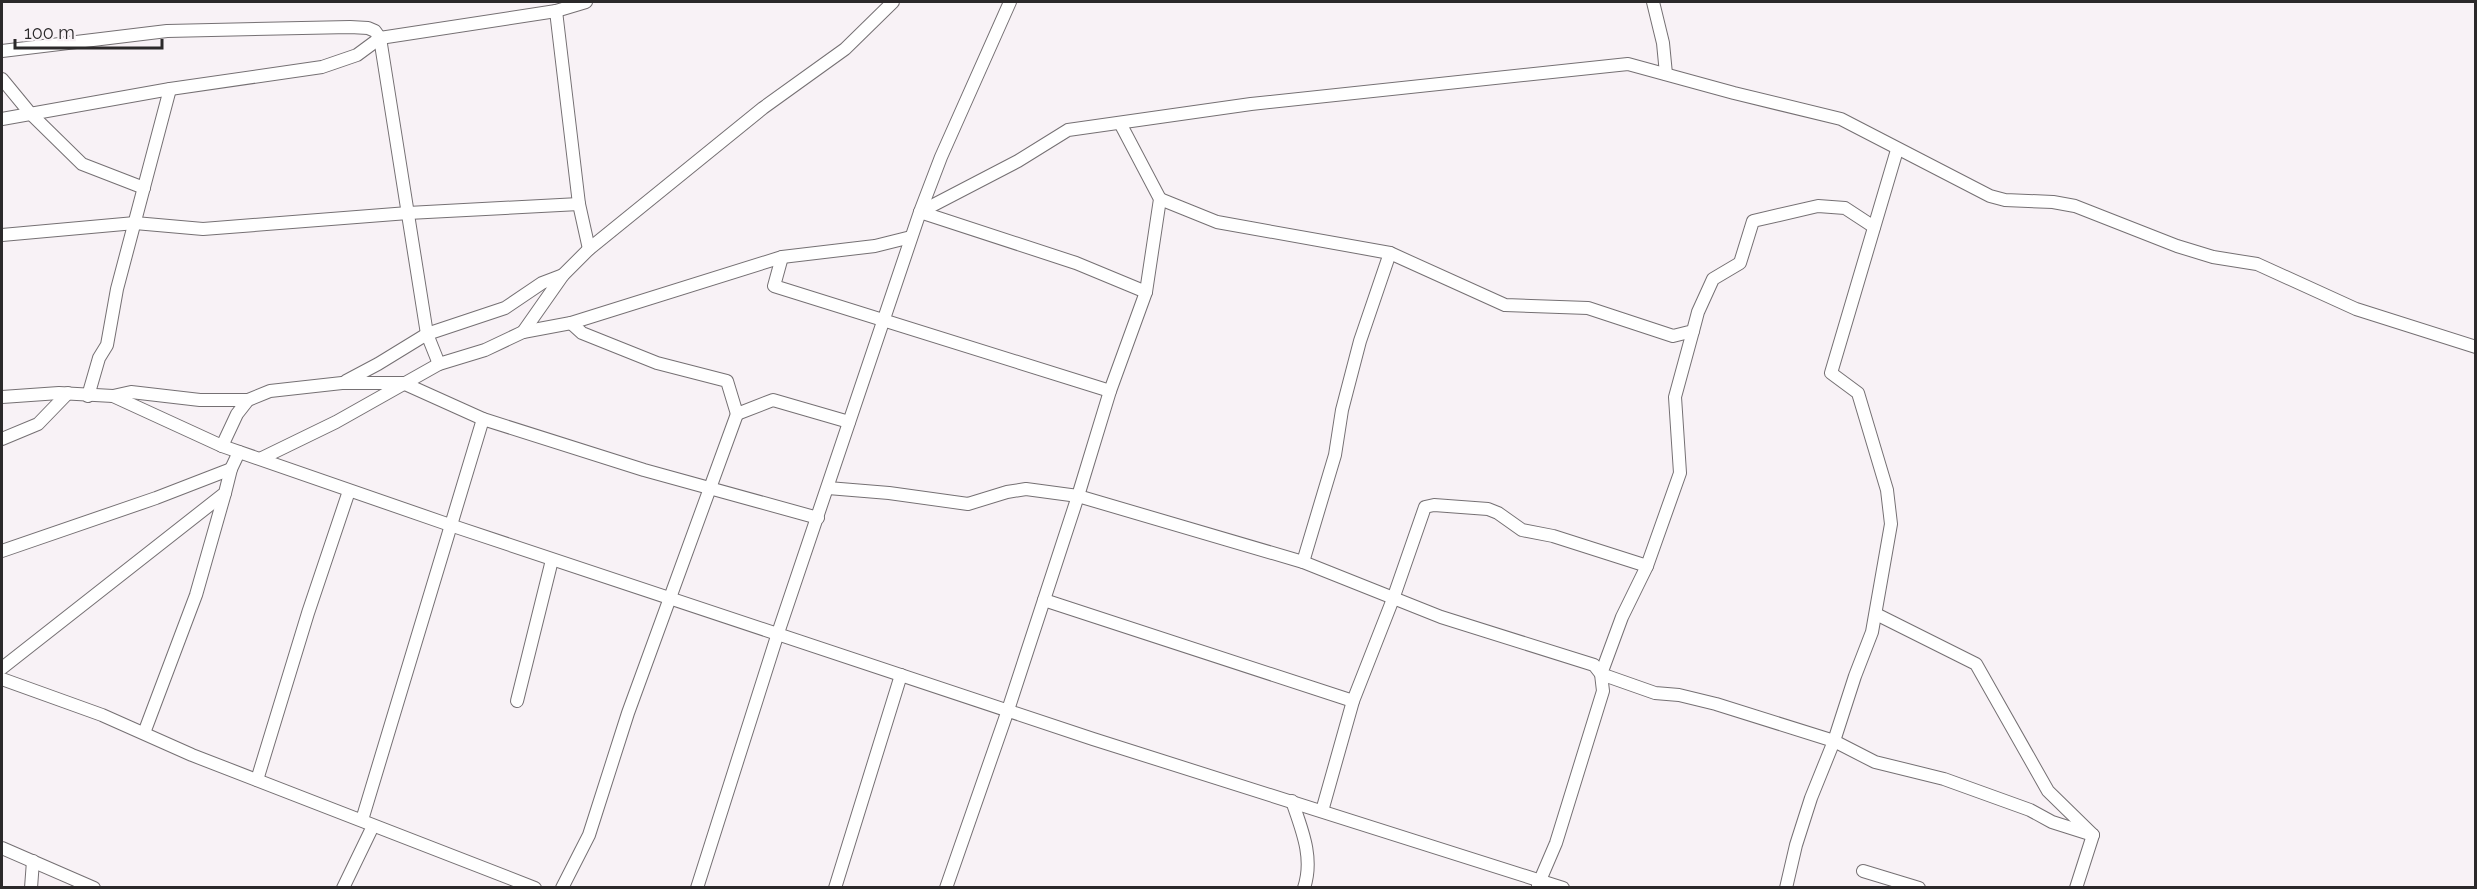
<svg xmlns="http://www.w3.org/2000/svg" width="2477" height="889" viewBox="0 0 2477 889" font-family="Raleway,sans-serif">
	<style>
		.lines { fill: none; stroke-linecap: round; stroke-linejoin: round }
		.minor-casing { stroke: #757073; stroke-width: 14 }
		.minor { stroke: #fff; stroke-width: 12 }
	</style>
	<rect width="100%" height="100%" fill="#f8f2f6"/>
	<g class="lines">
		<defs>
			<g id="minor">
				<path d="M 1653,2 L 1663,43 L 1666,74"/>
				<path d="M 556,11 L 579,204 L 589,249"/>
				<path d="M 2,51 L 167,31 L 350,27 L 368,28 L 375,31 L 380,38 L 427,334 L 439,364"/>
				<path d="M 2,79 L 30,113 L 82,164 L 144,188"/>
				<path d="M 2,119 L 170,89 L 322,67 L 357,55 L 380,38 L 556,11 L 586,2"/>
				<path d="M 1160,199 L 1217,222 L 1390,253 L 1505,305 L 1588,308 L 1673,336 L 1693,331 L 1698,312 L 1713,279 L 1740,263 L 1753,221 L 1818,206 L 1845,208 L 1874,227"/>
				<path d="M 920,212 L 1018,161 L 1068,130 L 1251,104 L 1628,64 L 1734,93 L 1841,119 L 1990,196 L 2005,200 L 2053,202 L 2075,206 L 2177,246 L 2213,257 L 2257,264 L 2356,309 L 2476,347"/>
				<path d="M 920,212 L 1076,263 L 1146,292"/>
				<path d="M 2,235 L 135,223 L 203,229 L 408,213 L 579,204"/>
				<path d="M 782,257 L 774,286 L 1110,391"/>
				<path d="M 571,323 L 582,333 L 657,363 L 727,381 L 737,414 L 773,400 L 849,422"/>
				<path d="M 1693,331 L 1675,397 L 1680,473 L 1647,566 L 1622,617 L 1601,674 L 1655,693 L 1679,695 L 1716,704 L 1834,741 L 1875,762 L 1944,779 L 2030,810 L 2052,822 L 2093,835"/>
				<path d="M 523,332 L 563,275 L 589,249 L 763,108 L 845,49 L 893,2"/>
				<path d="M 346,381 L 378,364 L 427,334 L 505,308 L 542,283 L 563,275"/>
				<path d="M 88,396 L 99,358 L 107,345 L 117,289 L 170,89"/>
				<path d="M 113,396 L 131,392 L 200,400 L 248,400"/>
				<path d="M 2,397 L 59,393 L 113,396 L 222,446 L 450,525 L 1093,739 L 1563,888"/>
				<path d="M 2,439 L 38,424 L 68,393"/>
				<path d="M 222,446 L 237,414 L 248,400 L 270,391 L 342,383 L 403,383 L 483,419 L 644,470 L 818,518"/>
				<path d="M 262,458 L 336,422 L 439,364 L 485,350 L 523,332 L 571,323 L 782,257 L 875,246 L 911,237"/>
				<path d="M 828,488 L 889,493 L 968,504 L 1007,492 L 1026,489 L 1078,496 L 1303,562 L 1441,617 L 1594,665 L 1601,674 L 1603,691 L 1556,843 L 1538,885"/>
				<path d="M 2,551 L 156,498 L 231,469"/>
				<path d="M 1303,562 L 1335,455 L 1342,410 L 1360,341 L 1390,253"/>
				<path d="M 1044,600 L 1353,701"/>
				<path d="M 1876,614 L 1976,664 L 2048,791 L 2093,835 L 2076,888"/>
				<path d="M 2,668 L 225,493 L 231,469 L 239,452"/>
				<path d="M 2,679 L 102,715 L 192,755 L 535,888"/>
				<path d="M 517,701 L 552,560"/>
				<path d="M 144,733 L 196,595 L 225,493"/>
				<path d="M 257,780 L 308,613 L 349,491"/>
				<path d="M 1292,801 C 1302,830 1314,858 1304,888"/>
				<path d="M 1322,811 L 1353,701 L 1393,599 L 1425,507 L 1434,505 L 1488,509 L 1498,513 L 1522,530 L 1553,536 L 1647,566"/>
				<path d="M 362,820 L 483,419"/>
				<path d="M 2,848 L 94,888"/>
				<path d="M 1863,871 L 1919,888"/>
				<path d="M 31,888 L 33,861"/>
				<path d="M 343,888 L 373,826"/>
				<path d="M 562,888 L 589,835 L 628,713 L 737,414"/>
				<path d="M 697,888 L 778,633 L 920,212 L 941,157 L 1010,2"/>
				<path d="M 835,888 L 901,675"/>
				<path d="M 946,888 L 1008,710 L 1078,496 L 1110,391 L 1146,292 L 1160,199 L 1120,123"/>
				<path d="M 1786,888 L 1796,845 L 1811,798 L 1834,741 L 1855,676 L 1872,632 L 1891,524 L 1887,490 L 1858,393 L 1831,373 L 1897,150"/>
			</g>
		</defs>
		<!-- minor casing -->
		<use href="#minor" class="minor-casing"/>
		<!-- minor -->
		<use href="#minor" class="minor"/>
	</g>
	<!-- border -->
	<rect width="2477" height="889" fill="none" stroke="#2b292a" stroke-width="6"/>
	<!-- scale -->
	<path d="M15 39v9h147v-9" fill="none" stroke="#2b292a" stroke-width="3"/>
	<text x="24" y="39" font-size="18" fill="#2b292a" stroke="#f8f2f6" stroke-width="4.5" paint-order="stroke">100 m</text>
</svg>
